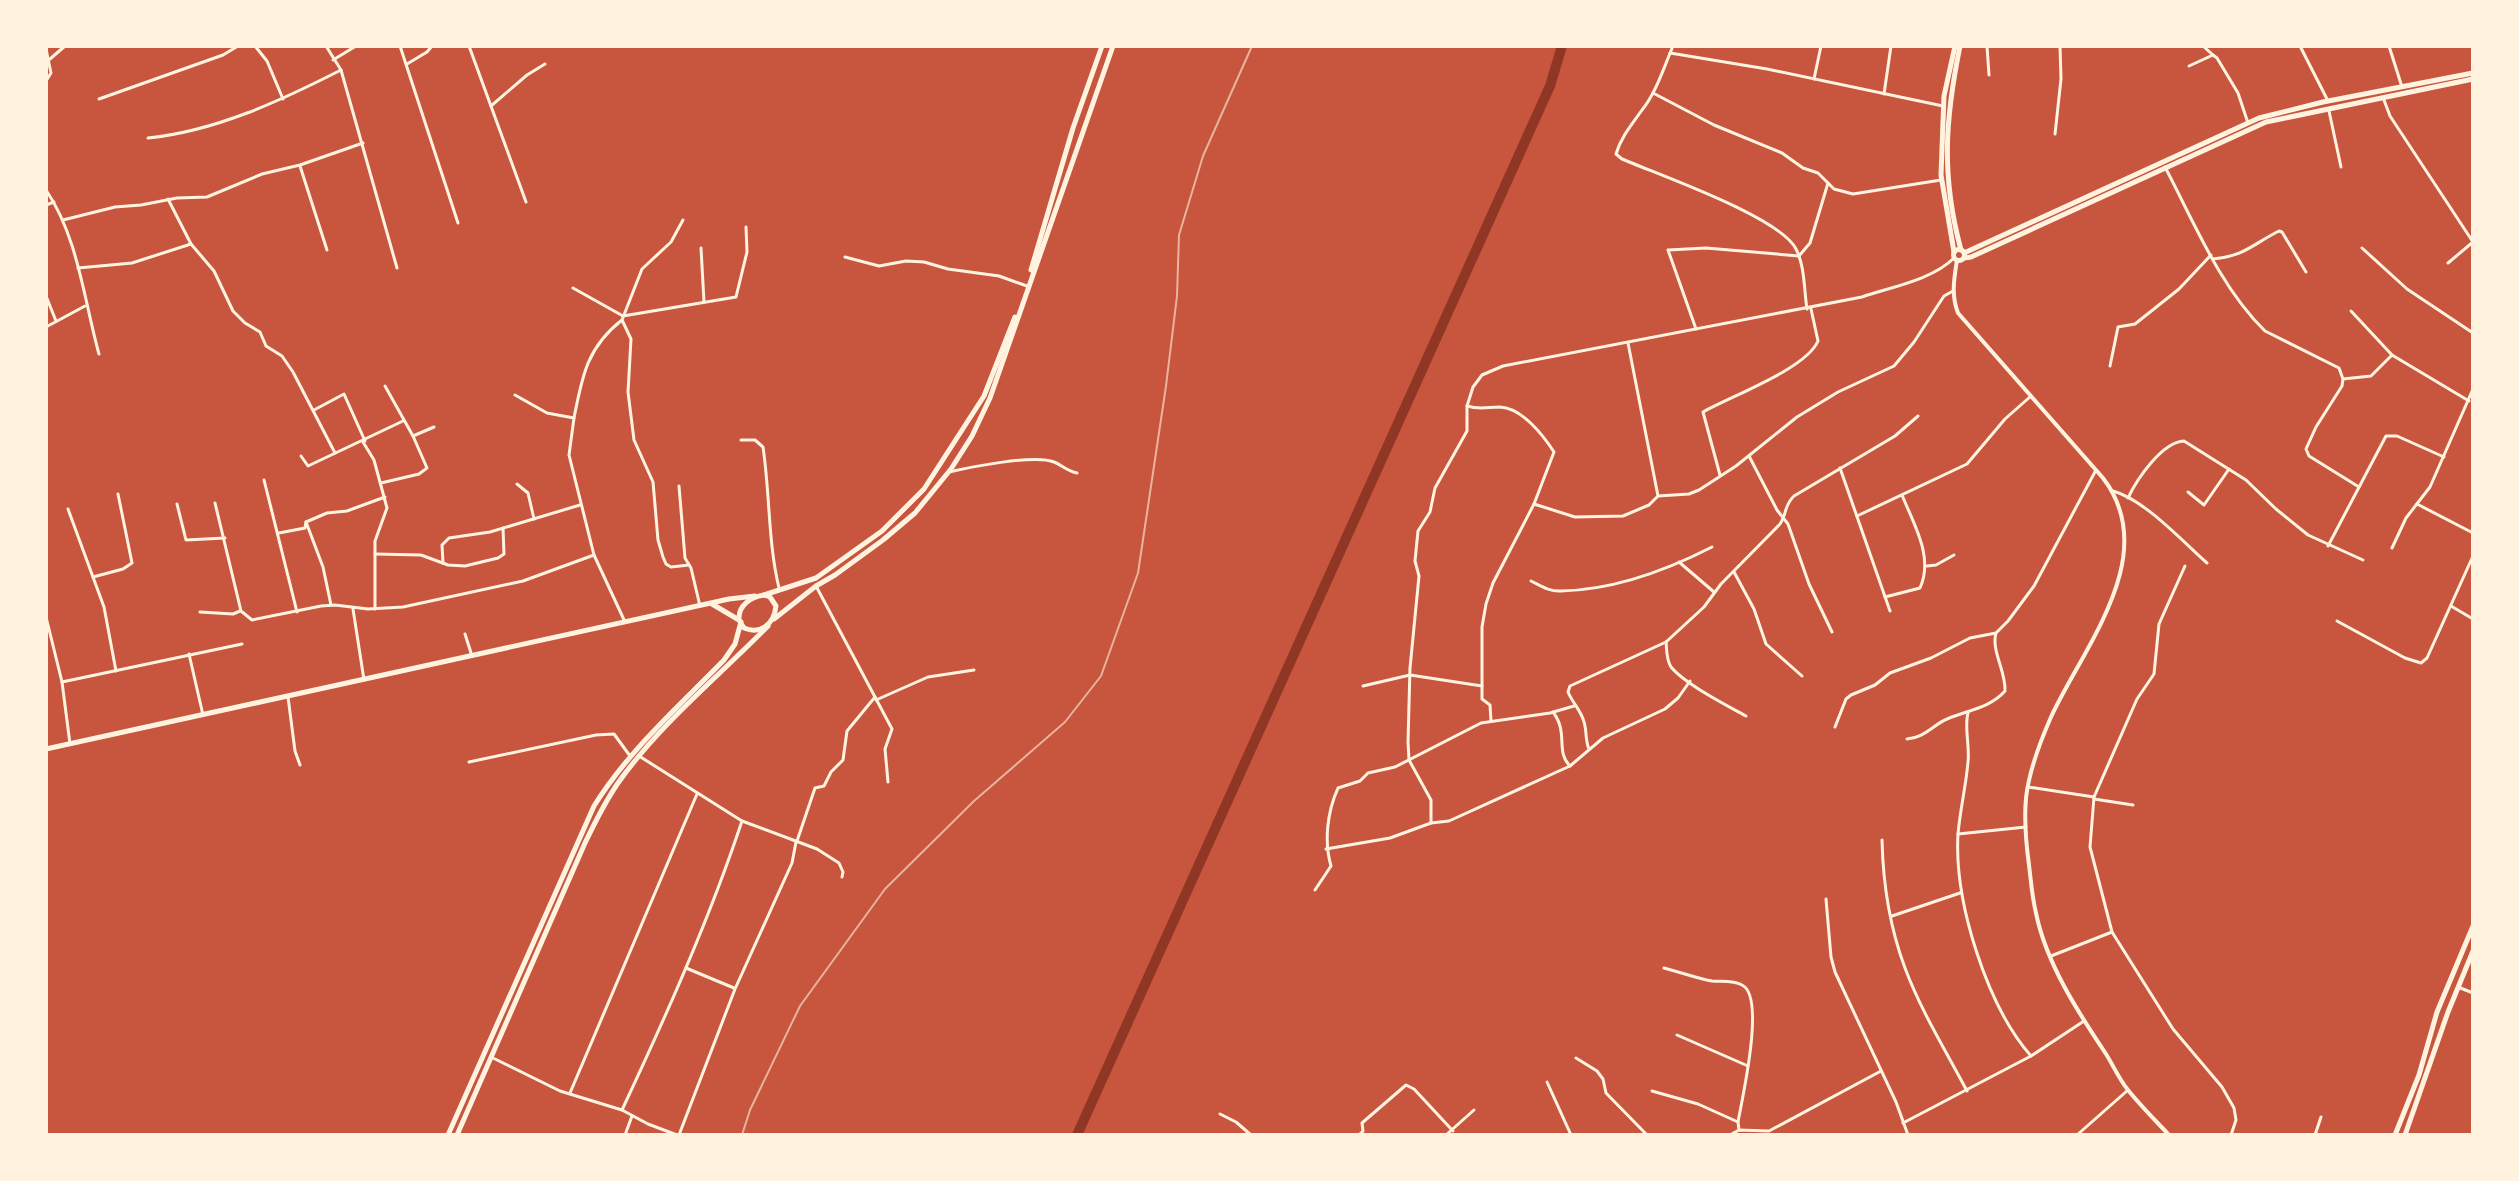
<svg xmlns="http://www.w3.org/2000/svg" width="2519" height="1181" viewBox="0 0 2519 1181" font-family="'IBM Plex Sans',sans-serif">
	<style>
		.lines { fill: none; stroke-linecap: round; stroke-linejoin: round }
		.river { stroke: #8f3625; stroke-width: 10 }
		.minor { stroke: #fff3e0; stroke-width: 3 }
		.tertiary { stroke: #fff3e0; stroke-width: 4 }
		.secondary { stroke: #fff3e0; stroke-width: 5 }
		.trunk { stroke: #fff3e0; stroke-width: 5 }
		.rail { stroke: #e9b49f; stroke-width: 2 }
	</style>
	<rect width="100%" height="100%" fill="#c8553d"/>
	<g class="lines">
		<!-- river -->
		<path class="river" d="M 1077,1135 L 1550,86 L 1562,46"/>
		<!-- minor -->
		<g class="minor">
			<path d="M 255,46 L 267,61 L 283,99"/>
			<path d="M 326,46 L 341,70 L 397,268"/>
			<path d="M 400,46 L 458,223"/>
			<path d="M 469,46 L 526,202"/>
			<path d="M 1673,46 C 1664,67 1656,93 1642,110 C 1632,124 1621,137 1616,154 L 1622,159 C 1659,175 1780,217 1796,249 C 1805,266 1804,291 1807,309"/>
			<path d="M 1987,46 L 1989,75"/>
			<path d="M 2203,46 L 2213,55"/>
			<path d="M 2300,46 L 2328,101"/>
			<path d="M 2389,46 L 2402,87"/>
			<path d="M 46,49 L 51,73 L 46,81"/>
			<path d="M 1670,53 L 1767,69 L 1943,106"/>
			<path d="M 50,59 L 65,46"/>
			<path d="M 333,60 L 356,46"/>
			<path d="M 407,64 L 427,52 L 432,46"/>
			<path d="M 2189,66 L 2213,55 L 2217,58 L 2238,93 L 2248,123"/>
			<path d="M 1814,79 L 1821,46"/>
			<path d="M 1653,93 L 1714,125 L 1782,153 L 1803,168 L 1818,173 L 1834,189 L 1853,194 L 1941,180"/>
			<path d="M 1884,94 L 1891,46"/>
			<path d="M 99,99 L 223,55 L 238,46"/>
			<path d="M 2384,100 L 2390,116 L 2473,242"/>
			<path d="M 491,106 L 527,75 L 545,64"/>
			<path d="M 2329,111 L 2341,167"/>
			<path d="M 2055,134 L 2061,79 L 2060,46"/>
			<path d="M 148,138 C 216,131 280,101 341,70"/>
			<path d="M 300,166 L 327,250"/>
			<path d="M 2165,167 C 2194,222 2220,287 2265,331 L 2339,368 L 2343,379 L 2342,386 L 2316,427 L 2306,449 L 2309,456 L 2359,487"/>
			<path d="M 46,190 C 78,237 84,300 99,354"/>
			<path d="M 168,199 L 191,244 L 214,271 L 233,311 L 245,323 L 260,332 L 266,346 L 282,356 L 293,372 L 335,453"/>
			<path d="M 46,205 L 54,202"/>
			<path d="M 63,220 L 115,207 L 141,205 L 177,198 L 207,197 L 262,174 L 300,165 L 363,143"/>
			<path d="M 683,220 L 671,242 L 642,269 L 622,320 L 631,339 L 628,392 L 634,440 L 653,482 L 658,540 L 663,557 L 666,564 L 671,567 L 689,565"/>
			<path d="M 701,248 L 704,302"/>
			<path d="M 2362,248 L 2407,289 L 2473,333"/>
			<path d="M 845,257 L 879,266 L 906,261 L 924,262 L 948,269 L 999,276 L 1027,286"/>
			<path d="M 2213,259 C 2245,256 2253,244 2279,231 L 2282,232 L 2306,272"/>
			<path d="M 2448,263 L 2473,242"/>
			<path d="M 78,268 L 132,263 L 191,244"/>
			<path d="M 573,288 L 623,316 L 736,297 L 747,252 L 746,227"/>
			<path d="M 46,296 L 56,321"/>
			<path d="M 2351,311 L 2392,355 L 2469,401"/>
			<path d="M 46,327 L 85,306"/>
			<path d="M 1696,329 L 1668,250 L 1706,248 L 1799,256 L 1810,243 L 1828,183"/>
			<path d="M 1628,343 L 1658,496"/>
			<path d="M 2110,366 L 2118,327 L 2135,324 L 2179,289 L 2211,255"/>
			<path d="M 2343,379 L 2371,376 L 2392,355"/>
			<path d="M 515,395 L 547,413 L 574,418 L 569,455 L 594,555 L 625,622"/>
			<path d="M 1467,406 C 1480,410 1487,407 1500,407 C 1522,408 1543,435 1554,452 L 1534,504 L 1493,583 L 1486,604 L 1482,627 L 1482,699 L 1490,705 L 1491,721"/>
			<path d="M 314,410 L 344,394 L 365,441"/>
			<path d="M 574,418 C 582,377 587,347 622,320"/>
			<path d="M 413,436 L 434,427"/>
			<path d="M 741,440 L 755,440 L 763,447 C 770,494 768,543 779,588"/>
			<path d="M 363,442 L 374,460 L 387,508 L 375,541 L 375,609"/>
			<path d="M 301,456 L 308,466 L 403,421"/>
			<path d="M 1749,456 L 1777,510 L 1788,524 L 1809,584 L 1832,632"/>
			<path d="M 1840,468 L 1890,611"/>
			<path d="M 949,472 C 971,467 1035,454 1054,462 C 1062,465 1067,471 1077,473"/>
			<path d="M 1720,475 L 1703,412 C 1731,396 1806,369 1818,341 L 1811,309"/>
			<path d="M 264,480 L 297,612"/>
			<path d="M 381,483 L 419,474 L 427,468 L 413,436 L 385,386"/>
			<path d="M 517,484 L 528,493 L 534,519"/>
			<path d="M 679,486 L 685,558 L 691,568 L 700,606"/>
			<path d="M 2113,491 C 2145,500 2182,541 2207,563"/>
			<path d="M 2188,492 L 2204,505 L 2229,469"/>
			<path d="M 2128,498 C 2137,479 2162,442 2184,441 L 2246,480 L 2276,509 L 2308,535 L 2363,560"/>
			<path d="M 215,503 L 241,611 L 252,620 L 321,606 L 335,605 L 368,609 L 403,607 L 523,581 L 594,555"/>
			<path d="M 177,504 L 186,540 L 225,538"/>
			<path d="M 1534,504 L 1575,517 L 1623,516 L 1649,505 L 1658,496 L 1689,494 L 1699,490 L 1736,466 L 1797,417 L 1838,392 L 1894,366 L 1914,342 L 1944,296 L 1953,291"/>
			<path d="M 2417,504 L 2473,533"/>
			<path d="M 68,509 L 104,607 L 116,671"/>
			<path d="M 1857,516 L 1967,464 L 2005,419 L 2031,396"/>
			<path d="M 306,522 L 327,513 L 347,511 L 385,497"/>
			<path d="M 279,533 L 305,528 L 306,522 L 323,567 L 331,605"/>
			<path d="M 2328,546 L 2386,436 L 2397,436 L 2444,457"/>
			<path d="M 2392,548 L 2406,518 L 2430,487 L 2473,389"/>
			<path d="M 375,554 L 421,555 L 448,565 L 465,566 L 498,558 L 504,554 L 503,528"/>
			<path d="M 1679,562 L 1714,592"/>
			<path d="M 443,563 L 442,545 L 449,538 L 490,532 L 580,505"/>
			<path d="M 1927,566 L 1936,565 L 1954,555"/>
			<path d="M 2185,566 L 2159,624 L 2154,674 L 2137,699 L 2094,797 L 2090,847 L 2112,932 L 2173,1029 L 2222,1087 L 2234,1108 L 2236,1120 L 2231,1135"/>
			<path d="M 1734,572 L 1754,609 L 1766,644 L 1802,676"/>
			<path d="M 93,577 L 123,569 L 132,563 L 118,494"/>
			<path d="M 1531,581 C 1541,586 1550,592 1561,591 C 1612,590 1667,570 1712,547"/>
			<path d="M 816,586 L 892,729 L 885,749 L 888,782"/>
			<path d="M 1885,597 L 1920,588 C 1934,557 1914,525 1902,495"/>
			<path d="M 2451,606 L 2473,619"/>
			<path d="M 353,609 L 364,680"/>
			<path d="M 200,612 L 233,614 L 240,611"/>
			<path d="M 46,617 L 62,682 L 70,744"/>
			<path d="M 2337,621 L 2405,658 L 2421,663 L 2427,658 L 2473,556"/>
			<path d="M 465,634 L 472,656"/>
			<path d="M 1666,642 C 1667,650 1666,659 1671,667 C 1685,684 1726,705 1746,716"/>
			<path d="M 189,654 L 203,715"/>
			<path d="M 62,682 L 242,644"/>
			<path d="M 1363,686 L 1410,675 L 1482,686"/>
			<path d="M 288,697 L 295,751 L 300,765"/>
			<path d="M 876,700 L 928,677 L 974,670"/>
			<path d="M 1553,712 C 1569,733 1555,751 1570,766"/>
			<path d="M 1968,713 C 1964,728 1970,746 1968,762 C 1966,786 1960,810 1958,834 C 1954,902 1987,1006 2031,1056"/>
			<path d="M 1835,727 L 1846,699 L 1851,695 L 1875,685 L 1890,673 L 1931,658 L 1970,638 L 1996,633 L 2008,621 L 2034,586 L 2096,470"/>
			<path d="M 1907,739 C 1924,738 1933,725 1947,719 C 1968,710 1990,708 2005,691 C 2006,671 1991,651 1996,633"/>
			<path d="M 1589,749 C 1585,740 1587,731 1584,722 C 1582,712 1572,702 1568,692 L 1570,686 L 1666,642 L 1704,607 L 1721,584 L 1780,524 C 1787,514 1784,505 1794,496 L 1895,436 L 1918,416"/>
			<path d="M 639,756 L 742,821 L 817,849 L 839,863 L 843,872 L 842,877"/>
			<path d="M 469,762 L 596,735 L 614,734 L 630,756"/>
			<path d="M 2028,787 L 2094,797"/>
			<path d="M 2094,799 L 2133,805"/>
			<path d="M 1431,823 L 1431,800 L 1409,760 L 1408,742 L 1410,668 L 1419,576 L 1415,561 L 1418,531 L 1430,512 L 1435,488 L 1467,431 L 1467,406 L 1473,387 L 1482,375 L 1503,366 L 1862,297 C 1891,287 1932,280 1954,258"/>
			<path d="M 1958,834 L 2026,827"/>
			<path d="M 1882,840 C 1883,882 1890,928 1905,968 C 1921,1011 1946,1051 1967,1091"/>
			<path d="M 797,841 L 815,788 L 824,786 L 831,772 L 843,760 L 847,731 L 875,697"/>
			<path d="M 1326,849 L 1390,838 L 1431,823 L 1449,821 L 1570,766 L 1603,738 L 1665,709 L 1678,698 L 1690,681"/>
			<path d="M 1315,890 L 1331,866 C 1324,842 1327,812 1338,788 L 1360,781 L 1368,773 L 1395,767 L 1481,723 L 1550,713 L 1574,706"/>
			<path d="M 1826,899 L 1831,957 L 1835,972 L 1896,1102 L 1908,1135"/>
			<path d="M 1892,916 L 1960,893"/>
			<path d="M 2051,956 L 2112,932"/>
			<path d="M 686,968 L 734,988"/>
			<path d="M 1664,968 C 1680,972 1696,978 1712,981 C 1721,982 1733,980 1742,985 C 1766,996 1742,1099 1738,1122 L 1739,1130"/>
			<path d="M 2458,987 L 2473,993"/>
			<path d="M 1677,1035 L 1748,1066"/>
			<path d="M 491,1057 L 560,1091 L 622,1110 L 648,1124 L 677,1135"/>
			<path d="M 1576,1058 L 1597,1071 L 1603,1079 L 1606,1093 L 1647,1135"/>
			<path d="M 1547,1082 L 1571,1135"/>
			<path d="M 1652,1091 L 1698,1104 L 1738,1122"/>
			<path d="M 570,1093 L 697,794"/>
			<path d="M 622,1110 C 666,1016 709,920 742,821"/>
			<path d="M 1220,1114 L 1236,1122 L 1251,1135"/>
			<path d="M 1903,1123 L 2031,1056 L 2084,1021"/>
			<path d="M 625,1135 L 632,1116"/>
			<path d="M 679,1135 L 735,989 L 792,863 L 796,842"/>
			<path d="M 1359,1135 L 1363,1131 L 1362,1123 L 1406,1085 L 1414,1089 L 1453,1131"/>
			<path d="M 1446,1135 L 1474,1110"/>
			<path d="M 1730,1135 L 1739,1130 L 1769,1131 L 1881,1071"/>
			<path d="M 2077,1135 L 2128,1090"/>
			<path d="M 2315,1135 L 2321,1117"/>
		</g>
		<!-- tertiary -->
		<path class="tertiary" d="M 1957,260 C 1954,279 1951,295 1958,313 L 2103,478 C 2162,555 2084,646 2051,717 C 2040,742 2029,771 2026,798 C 2024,820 2026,843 2029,865 C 2031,881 2032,897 2036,913 C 2046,963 2078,1012 2106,1054 C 2113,1065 2119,1079 2128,1090 C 2140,1105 2155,1120 2169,1135"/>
		<!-- secondary -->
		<g class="secondary">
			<path d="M 1960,46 C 1945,120 1941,176 1961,250"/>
			<circle cx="1959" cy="255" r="5.5"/>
			<path d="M 1954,252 L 1941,175 L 1944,96 L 1955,46"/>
			<path d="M 1964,253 L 2259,118 L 2323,102 L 2473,73"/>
			<path d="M 1964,258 L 1971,257 L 2266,122 L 2473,79"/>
			<path d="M 712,604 L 739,620"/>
			<path d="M 46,749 L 729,599 L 755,596"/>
			<path d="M 2395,1135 L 2419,1075 L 2437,1012 L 2473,926"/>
			<path d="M 2405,1135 L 2448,1012 L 2473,951"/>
		</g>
		<!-- trunk -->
		<g class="trunk">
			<path d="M 1031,270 L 1073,128 L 1102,46"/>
			<path d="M 764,595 L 816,578 L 882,531 L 924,489 L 984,396 L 1015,317"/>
			<path d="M 764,595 L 770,597 L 776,606 C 774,624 761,635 744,628 L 739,620 C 738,605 751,597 764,595 Z"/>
			<path d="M 774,619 L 816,586 L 835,575 L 883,540 L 915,513 L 951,469 L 972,436 L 990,398 L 1113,46"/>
			<path d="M 448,1135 L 594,806 C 629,750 678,707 724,660 L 735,644 L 741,622"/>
			<path d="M 457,1135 L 585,843 C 595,822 605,802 618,783 C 659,725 718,677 768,626"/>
		</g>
		<!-- rail -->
		<path class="rail" d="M 742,1135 L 750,1110 L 800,1006 L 885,889 L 974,801 L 1065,722 L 1101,676 L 1138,573 L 1166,386 L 1177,296 L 1179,235 L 1203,156 L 1252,46"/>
	</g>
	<!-- border -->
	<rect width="2519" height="1181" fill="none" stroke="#fff3e0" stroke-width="96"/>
</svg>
